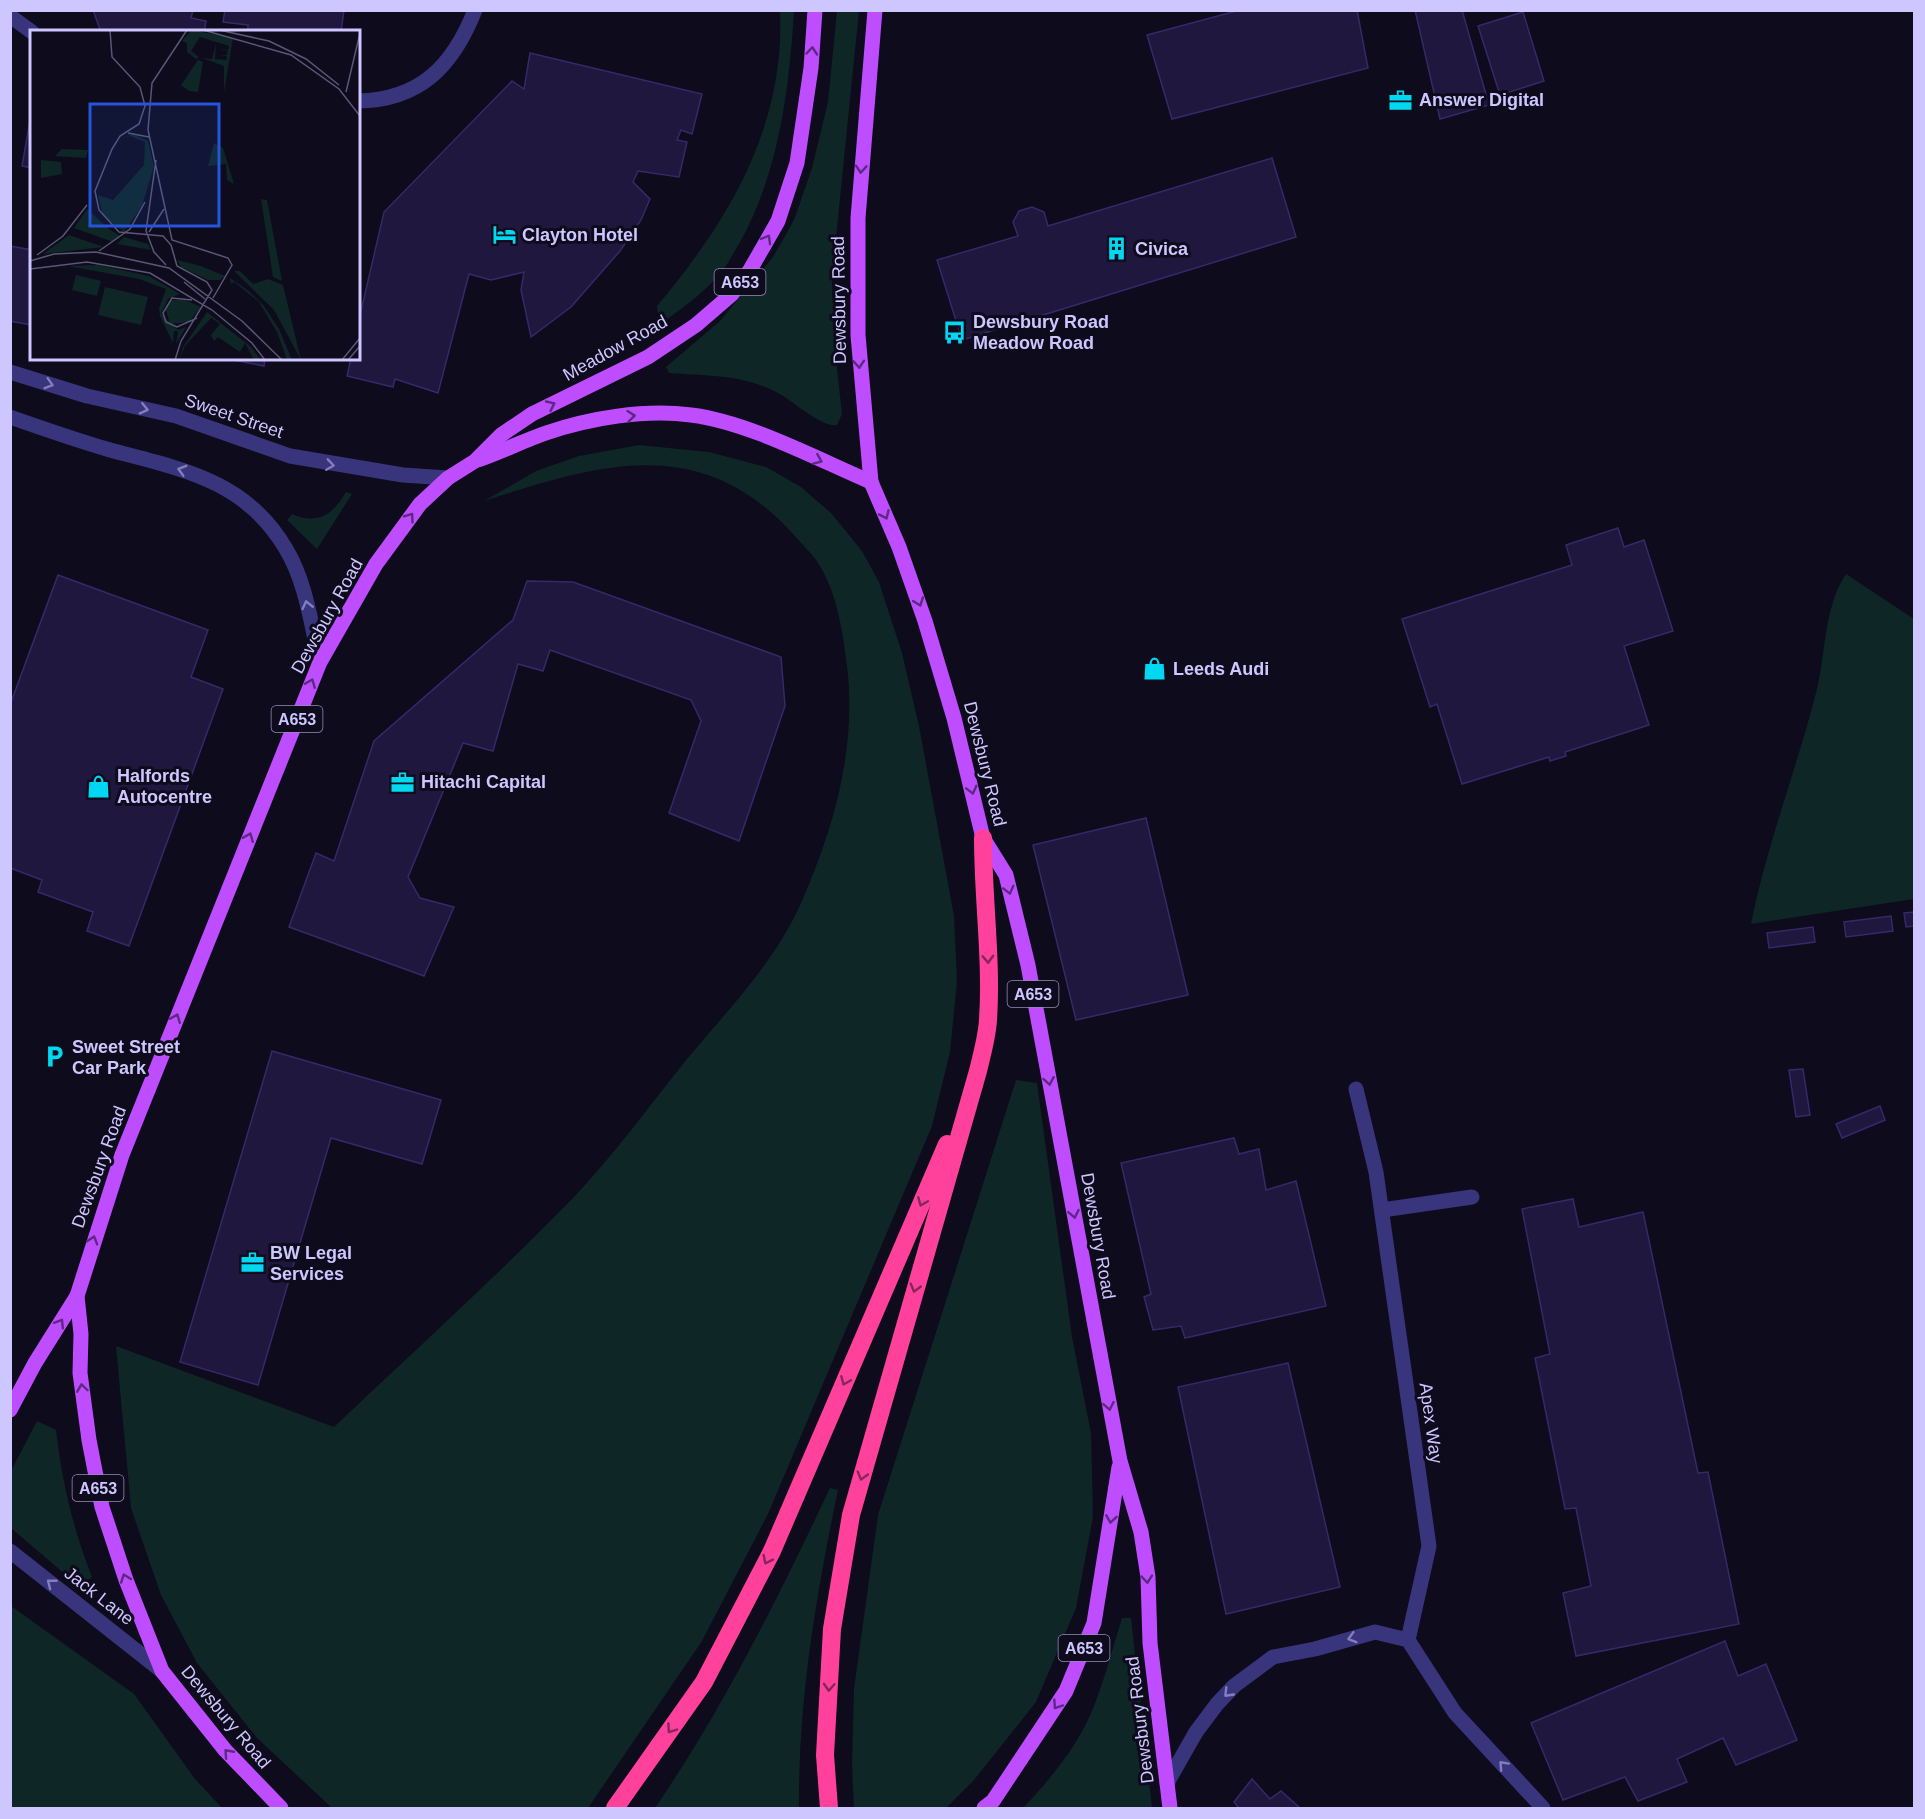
<svg xmlns="http://www.w3.org/2000/svg" width="1925" height="1819" viewBox="0 0 1925 1819" font-family="Arial,sans-serif">
	<style>
		.green { fill: #0e2626 }
		.building { fill: #1f173d; stroke: #36296a; stroke-width: 1.5 }
		.lines { fill: none; stroke-linecap: round; stroke-linejoin: round }
		.minor { stroke: #39357c; stroke-width: 15 }
		.major { stroke: #be4dff; stroke-width: 15 }
		.highway { stroke: #ff419b; stroke-width: 18 }
		.oneway { stroke: #5d2982 }
		.oneway2 { stroke: #837ebe }
		.oneway3 { stroke: #86265c }
		.labels { text-anchor: middle; dominant-baseline: central; stroke-width: 6; stroke-linejoin: round; paint-order: stroke }
		.shield { fill: #0e0b1c; stroke: #948ebb; stroke-width: 1.5 }
		.shield-label { font-size: 16px; font-weight: bold; fill: #cdc6ff }
		.poi-label { font-size: 18px; font-weight: bold; fill: #cdc6ff; stroke: #0e0b1c; text-anchor: start }
		.street-label { font-size: 18px; fill: #cdc6ff; stroke: #0e0b1c }
		.inset-road { fill: none; stroke: #5a5677; stroke-width: 1.5 }
		.view { fill: #2654da; fill-opacity: 0.15; stroke: #2654da; stroke-width: 3 }
		.inset-edge { fill: none; stroke: #cdc6ff; stroke-width: 3 }
	</style>
	<rect width="100%" height="100%" fill="#0e0b1c"/>
	<!-- green -->
	<g class="green">
		<path d="M 780,11 L 794,11 C 789,91 779,173 739,244 C 733,253 729,263 722,271 C 707,290 687,305 667,319 L 658,316 L 657,306 C 729,220 785,127 780,11 Z"/>
		<path d="M 837,11 L 859,11 L 832,277 L 835,350 L 842,414 L 837,425 C 822,428 793,401 778,393 C 743,374 706,376 669,373 L 666,367 L 720,321 L 773,257 L 794,220 L 812,168 L 828,102 Z"/>
		<path d="M 639,445 L 709,452 L 766,467 L 801,487 L 831,513 L 862,551 L 879,582 L 902,653 L 919,726 L 954,916 L 957,982 L 950,1052 L 932,1126 L 768,1514 L 702,1641 L 588,1808 L 332,1808 L 257,1738 L 197,1663 L 161,1595 L 131,1508 L 116,1346 L 334,1427 C 414,1351 496,1277 573,1198 C 614,1155 650,1105 687,1059 C 728,1010 775,962 801,903 C 834,828 857,748 847,666 C 843,633 837,592 818,563 C 812,553 802,545 795,536 C 701,431 600,464 484,501 L 536,471 L 579,456 Z"/>
		<path d="M 346,492 L 352,494 L 317,549 L 287,520 L 292,514 C 317,525 333,515 346,492 Z"/>
		<path d="M 1846,574 L 1914,619 L 1914,899 L 1751,924 C 1767,844 1797,768 1817,689 C 1826,651 1824,607 1846,574 Z"/>
		<path d="M 1016,1080 L 1037,1083 L 1072,1337 L 1091,1433 L 1093,1517 L 1076,1608 L 1036,1702 L 974,1780 L 946,1808 L 854,1808 L 852,1765 L 854,1689 L 878,1515 Z"/>
		<path d="M 37,1421 L 56,1430 C 62,1482 73,1529 92,1577 L 80,1587 L 11,1528 L 11,1471 Z"/>
		<path d="M 830,1488 L 838,1490 C 816,1595 798,1701 799,1808 L 655,1808 C 724,1707 778,1598 830,1488 Z"/>
		<path d="M 11,1606 L 134,1694 L 195,1779 L 222,1808 L 11,1808 Z"/>
		<path d="M 1122,1618 L 1131,1618 L 1152,1808 L 1023,1808 C 1050,1780 1080,1743 1094,1706 C 1105,1678 1113,1647 1122,1618 Z"/>
	</g>
	<!-- building -->
	<g class="building">
		<path d="M 93,10 L 193,10 L 191,18 L 206,21 L 204,32 L 101,32 Z"/>
		<path d="M 225,10 L 344,10 L 341,32 L 248,32 L 248,25 L 223,22 Z"/>
		<path d="M 1240,10 L 1357,10 L 1368,68 L 1172,119 L 1147,35 Z"/>
		<path d="M 1415,10 L 1462,10 L 1489,105 L 1440,119 Z"/>
		<path d="M 1523,12 L 1544,81 L 1500,95 L 1478,26 Z"/>
		<path d="M 530,53 L 702,94 L 692,134 L 681,130 L 677,140 L 687,142 L 679,177 L 638,171 L 633,182 L 650,199 L 641,220 L 620,251 L 571,307 L 531,337 L 521,290 L 524,272 L 491,280 L 469,274 L 438,393 L 395,379 L 393,387 L 347,376 L 351,358 L 358,358 L 358,324 L 384,212 L 512,81 L 524,89 Z"/>
		<path d="M 32,109 L 32,168 L 22,166 Z"/>
		<path d="M 1272,158 L 1296,237 L 962,340 L 937,260 L 1018,236 L 1013,222 L 1019,211 L 1032,207 L 1044,212 L 1048,226 Z"/>
		<path d="M 10,246 L 32,250 L 32,325 L 10,321 Z"/>
		<path d="M 223,358 L 265,358 L 264,366 Z"/>
		<path d="M 1618,528 L 1624,547 L 1644,540 L 1673,631 L 1624,646 L 1649,725 L 1565,752 L 1566,756 L 1550,761 L 1549,757 L 1462,784 L 1437,704 L 1430,707 L 1402,619 L 1572,565 L 1566,545 Z"/>
		<path d="M 58,575 L 208,630 L 191,677 L 223,689 L 129,946 L 87,931 L 93,912 L 38,892 L 42,880 L 10,868 L 10,705 Z"/>
		<path d="M 527,581 L 573,582 L 781,657 L 785,706 L 739,841 L 669,813 L 701,721 L 691,700 L 550,650 L 543,671 L 518,664 L 493,751 L 463,743 L 408,877 L 420,898 L 454,907 L 424,976 L 289,927 L 316,853 L 334,861 L 374,741 L 513,620 Z"/>
		<path d="M 1146,818 L 1188,995 L 1076,1020 L 1033,845 Z"/>
		<path d="M 1914,912 L 1914,926 L 1906,927 L 1904,913 Z"/>
		<path d="M 1891,916 L 1893,931 L 1846,937 L 1844,922 Z"/>
		<path d="M 1813,927 L 1815,942 L 1769,948 L 1767,933 Z"/>
		<path d="M 272,1051 L 441,1100 L 422,1164 L 331,1138 L 258,1385 L 180,1362 Z"/>
		<path d="M 1803,1069 L 1810,1115 L 1796,1117 L 1789,1070 Z"/>
		<path d="M 1880,1106 L 1885,1120 L 1842,1138 L 1836,1124 Z"/>
		<path d="M 1234,1138 L 1239,1154 L 1259,1149 L 1266,1190 L 1296,1181 L 1326,1306 L 1185,1338 L 1181,1326 L 1153,1330 L 1144,1297 L 1151,1294 L 1121,1163 Z"/>
		<path d="M 1573,1199 L 1579,1227 L 1643,1212 L 1698,1473 L 1708,1472 L 1739,1624 L 1576,1656 L 1563,1593 L 1591,1586 L 1576,1508 L 1565,1509 L 1535,1358 L 1550,1354 L 1522,1209 Z"/>
		<path d="M 1288,1363 L 1340,1587 L 1226,1614 L 1178,1387 Z"/>
		<path d="M 1725,1641 L 1738,1676 L 1766,1664 L 1797,1740 L 1736,1765 L 1723,1738 L 1677,1759 L 1687,1782 L 1638,1801 L 1625,1777 L 1563,1800 L 1531,1723 Z"/>
		<path d="M 1252,1779 L 1270,1799 L 1281,1791 L 1300,1808 L 1239,1808 L 1234,1802 Z"/>
	</g>
	<g class="lines">
		<!-- minor -->
		<g class="minor">
			<path d="M 10,16 L 32,32"/>
			<path d="M 358,101 C 420,100 453,66 475,10"/>
			<path d="M 10,372 L 87,396 L 176,416 L 290,456 L 403,475 L 448,478"/>
			<path d="M 10,417 C 44,429 76,440 110,450 C 181,469 246,480 286,549 C 306,582 311,624 320,662"/>
			<path d="M 1356,1089 L 1376,1172 L 1429,1546 L 1408,1640"/>
			<path d="M 1382,1210 L 1472,1197"/>
			<path d="M 10,1551 L 162,1671"/>
			<path d="M 1167,1783 L 1196,1732 L 1217,1704 L 1234,1686 L 1273,1657 L 1315,1649 L 1375,1632 L 1408,1640 L 1455,1713 L 1543,1808"/>
		</g>
		<!-- major -->
		<g class="major">
			<path d="M 875,10 L 858,218 L 858,335 L 871,482 L 899,547 L 925,621 L 954,718 L 983,838 L 1006,875 L 1028,965 L 1120,1461 L 1141,1532 L 1148,1577 L 1150,1643 L 1170,1808"/>
			<path d="M 478,460 C 501,452 523,441 546,433 C 590,418 644,409 691,415 C 748,422 817,459 871,482"/>
			<path d="M 10,1410 L 35,1363 L 77,1296"/>
			<path d="M 281,1808 L 225,1750 L 162,1671 L 126,1580 L 102,1507 L 89,1440 L 80,1373 L 81,1334 L 77,1296 L 122,1155 L 320,662 L 376,564 L 420,504 L 448,478 L 475,461 L 501,435 L 532,414 L 648,357 L 696,325 L 732,294 L 750,270 L 778,221 L 797,163 L 811,68 L 815,10"/>
			<path d="M 984,1808 L 993,1801 L 1066,1691 L 1094,1623 L 1119,1467"/>
		</g>
		<!-- highway -->
		<g class="highway">
			<path d="M 615,1808 L 704,1682 L 772,1551 L 947,1144"/>
			<path d="M 829,1808 L 825,1755 L 832,1629 L 851,1515 L 978,1071 C 982,1054 987,1037 988,1020 C 992,960 983,899 983,838"/>
		</g>
	</g>
	<!-- one-way arrows -->
	<defs><path id="oneway-chevron" d="M-2-3.5L2.5 0L-2 3.5" fill="none" stroke-width="1.6" stroke-linecap="round" stroke-linejoin="round" transform="scale(1.5)"/></defs>
	<g class="oneway">
		<use href="#oneway-chevron" transform="translate(812 51) rotate(-85)"/>
		<use href="#oneway-chevron" transform="translate(861 169) rotate(94)"/>
		<use href="#oneway-chevron" transform="translate(767 239) rotate(-60)"/>
		<use href="#oneway-chevron" transform="translate(859 364) rotate(86)"/>
		<use href="#oneway-chevron" transform="translate(551 405) rotate(-25)"/>
		<use href="#oneway-chevron" transform="translate(631 416) rotate(-6)"/>
		<use href="#oneway-chevron" transform="translate(818 460) rotate(23)"/>
		<use href="#oneway-chevron" transform="translate(885 515) rotate(66)"/>
		<use href="#oneway-chevron" transform="translate(410 517) rotate(-54)"/>
		<use href="#oneway-chevron" transform="translate(919 602) rotate(70)"/>
		<use href="#oneway-chevron" transform="translate(311 683) rotate(-68)"/>
		<use href="#oneway-chevron" transform="translate(972 790) rotate(76)"/>
		<use href="#oneway-chevron" transform="translate(249 837) rotate(-68)"/>
		<use href="#oneway-chevron" transform="translate(1009 890) rotate(76)"/>
		<use href="#oneway-chevron" transform="translate(176 1018) rotate(-68)"/>
		<use href="#oneway-chevron" transform="translate(1049 1081) rotate(80)"/>
		<use href="#oneway-chevron" transform="translate(1074 1214) rotate(79)"/>
		<use href="#oneway-chevron" transform="translate(93 1240) rotate(-73)"/>
		<use href="#oneway-chevron" transform="translate(60 1323) rotate(-58)"/>
		<use href="#oneway-chevron" transform="translate(82 1388) rotate(-98)"/>
		<use href="#oneway-chevron" transform="translate(1109 1406) rotate(79)"/>
		<use href="#oneway-chevron" transform="translate(1111 1519) rotate(99)"/>
		<use href="#oneway-chevron" transform="translate(125 1578) rotate(-110)"/>
		<use href="#oneway-chevron" transform="translate(1147 1579) rotate(85)"/>
		<use href="#oneway-chevron" transform="translate(1057 1705) rotate(124)"/>
		<use href="#oneway-chevron" transform="translate(228 1753) rotate(-132)"/>
	</g>
	<g class="oneway2">
		<use href="#oneway-chevron" transform="translate(49 384) rotate(17)"/>
		<use href="#oneway-chevron" transform="translate(144 409) rotate(13)"/>
		<use href="#oneway-chevron" transform="translate(330 465) rotate(8)"/>
		<use href="#oneway-chevron" transform="translate(182 470) rotate(-164)"/>
		<use href="#oneway-chevron" transform="translate(307 605) rotate(-103)"/>
		<use href="#oneway-chevron" transform="translate(51 1583) rotate(-142)"/>
		<use href="#oneway-chevron" transform="translate(1352 1638) rotate(164)"/>
		<use href="#oneway-chevron" transform="translate(1228 1693) rotate(134)"/>
		<use href="#oneway-chevron" transform="translate(1503 1765) rotate(-133)"/>
	</g>
	<g class="oneway3">
		<use href="#oneway-chevron" transform="translate(988 959) rotate(88)"/>
		<use href="#oneway-chevron" transform="translate(922 1202) rotate(113)"/>
		<use href="#oneway-chevron" transform="translate(915 1288) rotate(106)"/>
		<use href="#oneway-chevron" transform="translate(845 1381) rotate(113)"/>
		<use href="#oneway-chevron" transform="translate(862 1476) rotate(106)"/>
		<use href="#oneway-chevron" transform="translate(767 1560) rotate(117)"/>
		<use href="#oneway-chevron" transform="translate(829 1687) rotate(93)"/>
		<use href="#oneway-chevron" transform="translate(671 1729) rotate(125)"/>
	</g>
	<!-- icons -->
	<defs>
		<symbol id="office-bare" viewBox="-9 -9 18 18"><path d="M-6-3h4V-5.5h4V-3h4V5H-6ZM-1-4.5V-3h2v-1.5ZM-6 0V1H6V0Z" fill="#00d7f1" stroke="#0e0b1c" stroke-width="2.5" paint-order="stroke"/></symbol>
		<symbol id="hotel-bare" viewBox="-9 -9 18 18"><path d="M-6-4.5h1.5V1H6V5H4.5V3h-9V5H-6ZM-4 0a1.8 1.8 0 1 1 3.6 0ZM.5 0V-2.5h3Q6-2.5 6 0Z" fill="#00d7f1" stroke="#0e0b1c" stroke-width="2.5" paint-order="stroke"/></symbol>
		<symbol id="building-bare" viewBox="-9 -9 18 18"><path d="M-4-6H4V6H1V3H-1V6H-4ZM-2.5-4.3h1.7v1.8h-1.7ZM.8-4.3h1.7v1.8H.8ZM-2.5-1h1.7V.8h-1.7ZM.8-1h1.7V.8H.8Z" fill="#00d7f1" stroke="#0e0b1c" stroke-width="2.5" paint-order="stroke"/></symbol>
		<symbol id="bus-bare" viewBox="-9 -9 18 18"><path d="M-5-6H5V4H4V6H2V4H-2V6H-4V4H-5ZM-3.5-4V0h7V-4ZM-3.5 1.2v1.5H-2V1.2ZM2 1.2v1.5H3.5V1.2Z" fill="#00d7f1" stroke="#0e0b1c" stroke-width="2.5" paint-order="stroke"/></symbol>
		<symbol id="shop-bare" viewBox="-9 -9 18 18"><path d="M-5-2.5h2.3a2.7 3.5 0 0 1 5.4 0H5L5.5 6h-11ZM-1.5-2.5h3a1.5 2.3 0 0 0-3 0Z" fill="#00d7f1" stroke="#0e0b1c" stroke-width="2.5" paint-order="stroke"/></symbol>
		<symbol id="parking-bare" viewBox="-9 -9 18 18"><path d="M-3.5-5.5H1a3.5 3.5 0 0 1 0 7H-1V5.5H-3.5ZM-1-3.4V-.6H.8a1.4 1.4 0 0 0 0-2.8Z" fill="#00d7f1" stroke="#0e0b1c" stroke-width="2.5" paint-order="stroke"/></symbol>
	</defs>
	<g fill-rule="evenodd">
		<use href="#office-bare" x="1384" y="84" width="33" height="33"/>
		<use href="#hotel-bare" x="488" y="218" width="33" height="33"/>
		<use href="#building-bare" x="1100" y="232" width="33" height="33"/>
		<use href="#bus-bare" x="938" y="316" width="33" height="33"/>
		<use href="#shop-bare" x="1138" y="652" width="33" height="33"/>
		<use href="#office-bare" x="386" y="766" width="33" height="33"/>
		<use href="#shop-bare" x="82" y="770" width="33" height="33"/>
		<use href="#parking-bare" x="38" y="1040" width="33" height="33"/>
		<use href="#office-bare" x="236" y="1246" width="33" height="33"/>
	</g>
	<g class="labels">
		<!-- shield labels -->
		<g class="shield">
			<rect x="714.5" y="269" width="51" height="26" rx="4.5"/>
			<rect x="271.5" y="706" width="51" height="26" rx="4.5"/>
			<rect x="1007.5" y="981" width="51" height="26" rx="4.5"/>
			<rect x="72.5" y="1475" width="51" height="26" rx="4.5"/>
			<rect x="1058.5" y="1635" width="51" height="26" rx="4.5"/>
		</g>
		<g class="shield-label">
			<text x="740" y="282">A653</text>
			<text x="297" y="719">A653</text>
			<text x="1033" y="994">A653</text>
			<text x="98" y="1488">A653</text>
			<text x="1084" y="1648">A653</text>
		</g>
		<!-- poi labels -->
		<g class="poi-label">
			<text x="1419" y="100">Answer Digital</text>
			<text x="522" y="235">Clayton Hotel</text>
			<text x="1135" y="249">Civica</text>
			<text x="973" y="322">Dewsbury Road<tspan x="973" dy="21">Meadow Road</tspan></text>
			<text x="1173" y="669">Leeds Audi</text>
			<text x="117" y="776">Halfords<tspan x="117" dy="21">Autocentre</tspan></text>
			<text x="421" y="782">Hitachi Capital</text>
			<text x="72" y="1047">Sweet Street<tspan x="72" dy="21">Car Park</tspan></text>
			<text x="270" y="1253">BW Legal<tspan x="270" dy="21">Services</tspan></text>
		</g>
		<!-- street labels -->
		<g class="street-label">
			<text transform="translate(839 300) rotate(-91)">Dewsbury Road</text>
			<text transform="translate(615 348) rotate(-29)">Meadow Road</text>
			<text transform="translate(234 416) rotate(19)">Sweet Street</text>
			<text transform="translate(327 616) rotate(-61)">Dewsbury Road</text>
			<text transform="translate(985 764) rotate(76)">Dewsbury Road</text>
			<text transform="translate(99 1167) rotate(-70)">Dewsbury Road</text>
			<text transform="translate(1098 1236) rotate(80)">Dewsbury Road</text>
			<text transform="translate(1431 1423) rotate(82)">Apex Way</text>
			<text transform="translate(99 1596) rotate(38)">Jack Lane</text>
			<text transform="translate(226 1717) rotate(50)">Dewsbury Road</text>
			<text transform="translate(1140 1720) rotate(-97)">Dewsbury Road</text>
		</g>
	</g>
	<!-- overview -->
	<g transform="translate(30 30)">
		<rect width="330" height="330" fill="#0e0b1c"/>
		<path d="M 162,0 L 203,8 L 194,62 L 194,36 L 172,28 L 182,29 L 186,14 L 185,29 L 196,30 L 197,26 L 189,25 L 197,25 L 198,21 L 190,19 L 198,20 L 199,16 L 170,7 L 161,21 L 169,27 L 166,29 L 157,22 L 157,13 L 152,11 ZM 168,30 L 173,32 L 168,62 L 159,61 L 151,55 ZM 103,104 L 118,111 L 124,136 L 112,176 L 94,202 L 73,186 L 68,165 L 83,170 L 114,135 L 115,112 L 100,106 L 93,108 ZM 184,113 L 193,118 L 204,154 L 197,150 L 196,134 L 178,136 ZM 32,119 L 58,120 L 56,128 L 7,125 L 25,126 ZM 11,130 L 31,132 L 32,144 L 11,148 ZM 231,169 L 237,170 L 252,251 L 243,247 ZM 57,179 L 79,199 L 90,206 L 83,212 L 44,198 ZM 39,205 L 74,217 L 13,224 ZM 94,207 L 118,214 L 121,220 L 87,214 ZM 147,230 L 171,236 L 195,246 L 190,250 L 178,250 L 151,237 ZM 68,235 L 119,246 L 150,264 L 138,269 L 131,284 L 148,300 L 156,297 L 148,311 L 146,314 L 148,301 L 144,301 L 143,313 L 130,286 L 129,278 L 136,259 L 109,249 L 38,236 ZM 204,241 L 210,241 L 223,254 L 238,249 L 253,255 L 271,330 L 244,280 ZM 46,245 L 71,251 L 67,266 L 42,260 ZM 200,248 L 219,261 L 234,276 L 249,299 L 262,330 L 257,330 L 247,302 L 229,272 L 204,252 L 201,254 ZM 75,257 L 118,267 L 111,295 L 68,285 ZM 141,270 L 155,270 L 171,277 L 159,292 L 140,294 L 135,277 ZM 177,282 L 221,317 L 231,330 L 224,330 L 215,313 L 210,322 L 188,307 L 184,311 L 181,305 L 190,294 L 181,288 L 155,316 L 149,330 L 153,317 Z" fill="#0e2626"/>
		<path class="inset-road" d="M 80,0 L 82,27 L 110,57 L 115,76 L 109,94 L 90,106 L 82,119 L 65,161 L 69,180 L 89,202 L 133,206 L 141,215 L 147,236 L 177,252 L 182,260 L 151,311 L 145,330M 157,0 L 122,53 L 118,100 L 142,210 L 198,228 L 202,235 L 183,268M 173,0 L 261,25 L 309,59 L 330,86M 189,0 L 239,11 L 276,29 L 309,55M 316,62 L 330,3M 98,103 L 119,107M 126,130 L 116,201 L 124,222 L 136,235M 119,202 L 134,179M 69,221 L 100,199 L 115,172M 7,225 L 33,206 L 57,175M 0,231 L 24,224 L 66,222 L 139,238 L 212,291 L 252,330M 0,239 L 57,232 L 120,243 L 182,280 L 222,313 L 235,330M 154,252 L 175,269M 162,270 L 142,268 L 133,283 L 136,292 L 147,297 L 167,288M 312,330 L 330,308M 318,330 L 330,316"/>
		<path class="view" d="M 60,74 L 189,74 L 189,196 L 60,196 Z"/>
		<rect width="330" height="330" class="inset-edge"/>
	</g>
	<!-- border -->
	<rect width="1925" height="1819" fill="none" stroke="#cdc6ff" stroke-width="24"/>
</svg>
